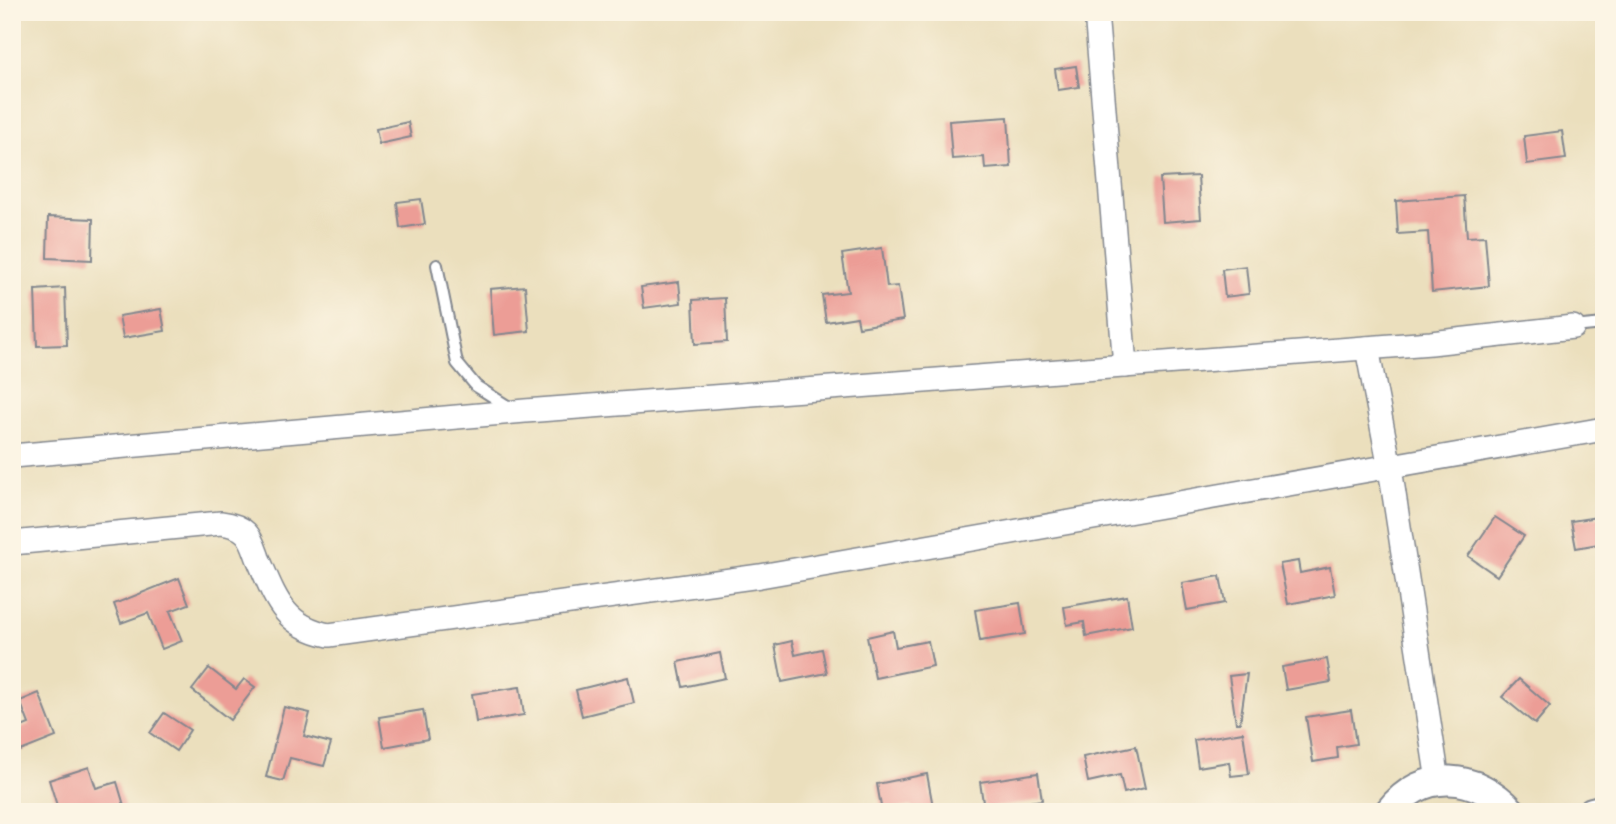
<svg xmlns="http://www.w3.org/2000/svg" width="1616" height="824" viewBox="0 0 1616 824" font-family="'Sorts Mill Goudy',serif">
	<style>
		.building { fill: #ec9d96 }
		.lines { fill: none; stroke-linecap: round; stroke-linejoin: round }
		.service-casing { stroke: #83878e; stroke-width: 14 }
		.minor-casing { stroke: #83878e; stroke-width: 26 }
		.tertiary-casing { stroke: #83878e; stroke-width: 32 }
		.service { stroke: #fff; stroke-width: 10 }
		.minor { stroke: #fff; stroke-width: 23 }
		.tertiary { stroke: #fff; stroke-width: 28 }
	</style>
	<rect width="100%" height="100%" fill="#fcf5e5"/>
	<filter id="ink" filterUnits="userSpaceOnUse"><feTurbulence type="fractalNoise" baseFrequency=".0143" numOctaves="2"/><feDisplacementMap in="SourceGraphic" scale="14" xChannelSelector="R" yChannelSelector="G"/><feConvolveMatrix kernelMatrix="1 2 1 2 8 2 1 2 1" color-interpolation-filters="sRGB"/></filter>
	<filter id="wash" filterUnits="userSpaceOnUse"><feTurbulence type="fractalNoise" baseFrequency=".00686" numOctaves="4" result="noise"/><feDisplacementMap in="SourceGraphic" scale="28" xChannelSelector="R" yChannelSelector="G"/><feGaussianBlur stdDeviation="1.57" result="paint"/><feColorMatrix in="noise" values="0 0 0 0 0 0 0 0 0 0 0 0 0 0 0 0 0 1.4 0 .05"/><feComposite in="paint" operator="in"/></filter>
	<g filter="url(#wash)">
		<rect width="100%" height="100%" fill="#ebdfbd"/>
		<g id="blocks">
			<!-- building -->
			<g class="building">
				<path d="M 1076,66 L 1079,87 L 1058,90 L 1055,69 Z"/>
				<path d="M 1008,117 L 1011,167 L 985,169 L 984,157 L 952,159 L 949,121 Z"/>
				<path d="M 408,122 L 411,137 L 379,144 L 376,129 Z"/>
				<path d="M 1562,131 L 1566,159 L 1527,164 L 1524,136 Z"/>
				<path d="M 1198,176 L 1201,219 L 1163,222 L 1160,178 Z"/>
				<path d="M 1464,196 L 1467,237 L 1485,236 L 1489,286 L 1432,292 L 1428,232 L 1398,234 L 1396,201 Z"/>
				<path d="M 421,199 L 425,224 L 400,228 L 397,202 Z"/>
				<path d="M 48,217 L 93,219 L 92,260 L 47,258 Z"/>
				<path d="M 882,248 L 887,287 L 898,286 L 903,320 L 859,327 L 857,317 L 826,322 L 822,295 L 848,292 L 842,254 Z"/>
				<path d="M 1246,266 L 1249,294 L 1225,297 L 1222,269 Z"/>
				<path d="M 679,282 L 681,303 L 644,308 L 641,287 Z"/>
				<path d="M 525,286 L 529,331 L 494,335 L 490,289 Z"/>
				<path d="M 65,288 L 67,345 L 37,346 L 35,290 Z"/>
				<path d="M 725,298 L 727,342 L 695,344 L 693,300 Z"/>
				<path d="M 161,309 L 165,331 L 123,338 L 119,316 Z"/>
				<path d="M 1604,516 L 1604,543 L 1576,548 L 1571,521 Z"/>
				<path d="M 1495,517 L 1524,536 L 1497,576 L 1468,556 Z"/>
				<path d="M 1298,561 L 1300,573 L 1330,567 L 1335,595 L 1288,604 L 1280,564 Z"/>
				<path d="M 1220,576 L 1225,603 L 1187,610 L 1182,583 Z"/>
				<path d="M 179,578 L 189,604 L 170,611 L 182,641 L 162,649 L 148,613 L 121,623 L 114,604 Z"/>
				<path d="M 1127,596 L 1132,627 L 1086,636 L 1084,622 L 1067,625 L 1064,607 Z"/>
				<path d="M 1020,603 L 1025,634 L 980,641 L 975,610 Z"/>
				<path d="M 893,631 L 896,647 L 928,641 L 933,666 L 875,678 L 867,637 Z"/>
				<path d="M 792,641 L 795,655 L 822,649 L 827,673 L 782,682 L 775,645 Z"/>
				<path d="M 720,653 L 725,678 L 683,687 L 678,662 Z"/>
				<path d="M 1327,659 L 1331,682 L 1286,690 L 1282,667 Z"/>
				<path d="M 209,668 L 236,689 L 244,679 L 255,687 L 230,720 L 192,690 Z"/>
				<path d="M 1247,674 L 1240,723 L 1236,723 L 1229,676 Z"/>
				<path d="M 628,677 L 634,703 L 582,716 L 576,690 Z"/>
				<path d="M 1519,679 L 1550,706 L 1535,724 L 1502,697 Z"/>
				<path d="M 520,687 L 524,715 L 476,722 L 472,694 Z"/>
				<path d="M 39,693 L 56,737 L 18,752 L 12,738 L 12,731 L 29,724 L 20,701 Z"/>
				<path d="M 284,707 L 310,713 L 304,736 L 331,743 L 324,766 L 290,758 L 283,781 L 266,777 Z"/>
				<path d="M 423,710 L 428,739 L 384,747 L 379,717 Z"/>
				<path d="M 1351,710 L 1356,744 L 1337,747 L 1338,758 L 1313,762 L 1306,717 Z"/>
				<path d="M 164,713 L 190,730 L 176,751 L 150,733 Z"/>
				<path d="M 1243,732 L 1249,774 L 1231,776 L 1229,762 L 1198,767 L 1194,740 Z"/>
				<path d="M 1136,746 L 1145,788 L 1124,793 L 1120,775 L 1088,782 L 1083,757 Z"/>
				<path d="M 89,767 L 96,788 L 117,782 L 126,812 L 59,812 L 49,780 Z"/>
				<path d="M 1038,773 L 1042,800 L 984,809 L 980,782 Z"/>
				<path d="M 927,774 L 934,812 L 913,812 L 912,806 L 882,812 L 877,784 Z"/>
			</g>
		</g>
	</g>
	<g filter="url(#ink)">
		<use href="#blocks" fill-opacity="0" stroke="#83878e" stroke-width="2"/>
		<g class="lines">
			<defs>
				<g id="service">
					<path d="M 437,265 L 457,363 L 476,386 L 509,407"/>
					<path d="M 1573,327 L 1604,324"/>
				</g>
				<g id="minor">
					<path d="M 1096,12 L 1125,366"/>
					<path d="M 1367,348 L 1390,468 L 1438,781"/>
					<path d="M 12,456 L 525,411 L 1431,343 L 1573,327"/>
					<path d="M 12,543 L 221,523 C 230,524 239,526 246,533 C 252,539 255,550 258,558 C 275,597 283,626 329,635 L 760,576 L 1604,429"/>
				</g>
				<g id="tertiary">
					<path d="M 1389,812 C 1423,767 1477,773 1512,812"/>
					<path d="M 1592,812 L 1604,809"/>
				</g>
			</defs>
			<!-- service casing -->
			<use href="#service" class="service-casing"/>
			<!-- minor casing -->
			<use href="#minor" class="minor-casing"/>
			<!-- tertiary casing -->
			<use href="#tertiary" class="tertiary-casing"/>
			<!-- service -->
			<use href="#service" class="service"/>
			<!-- minor -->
			<use href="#minor" class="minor"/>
			<!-- tertiary -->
			<use href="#tertiary" class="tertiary"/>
		</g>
	</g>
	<!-- margin -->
	<rect width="1616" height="824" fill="none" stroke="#fcf5e5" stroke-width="42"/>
</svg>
